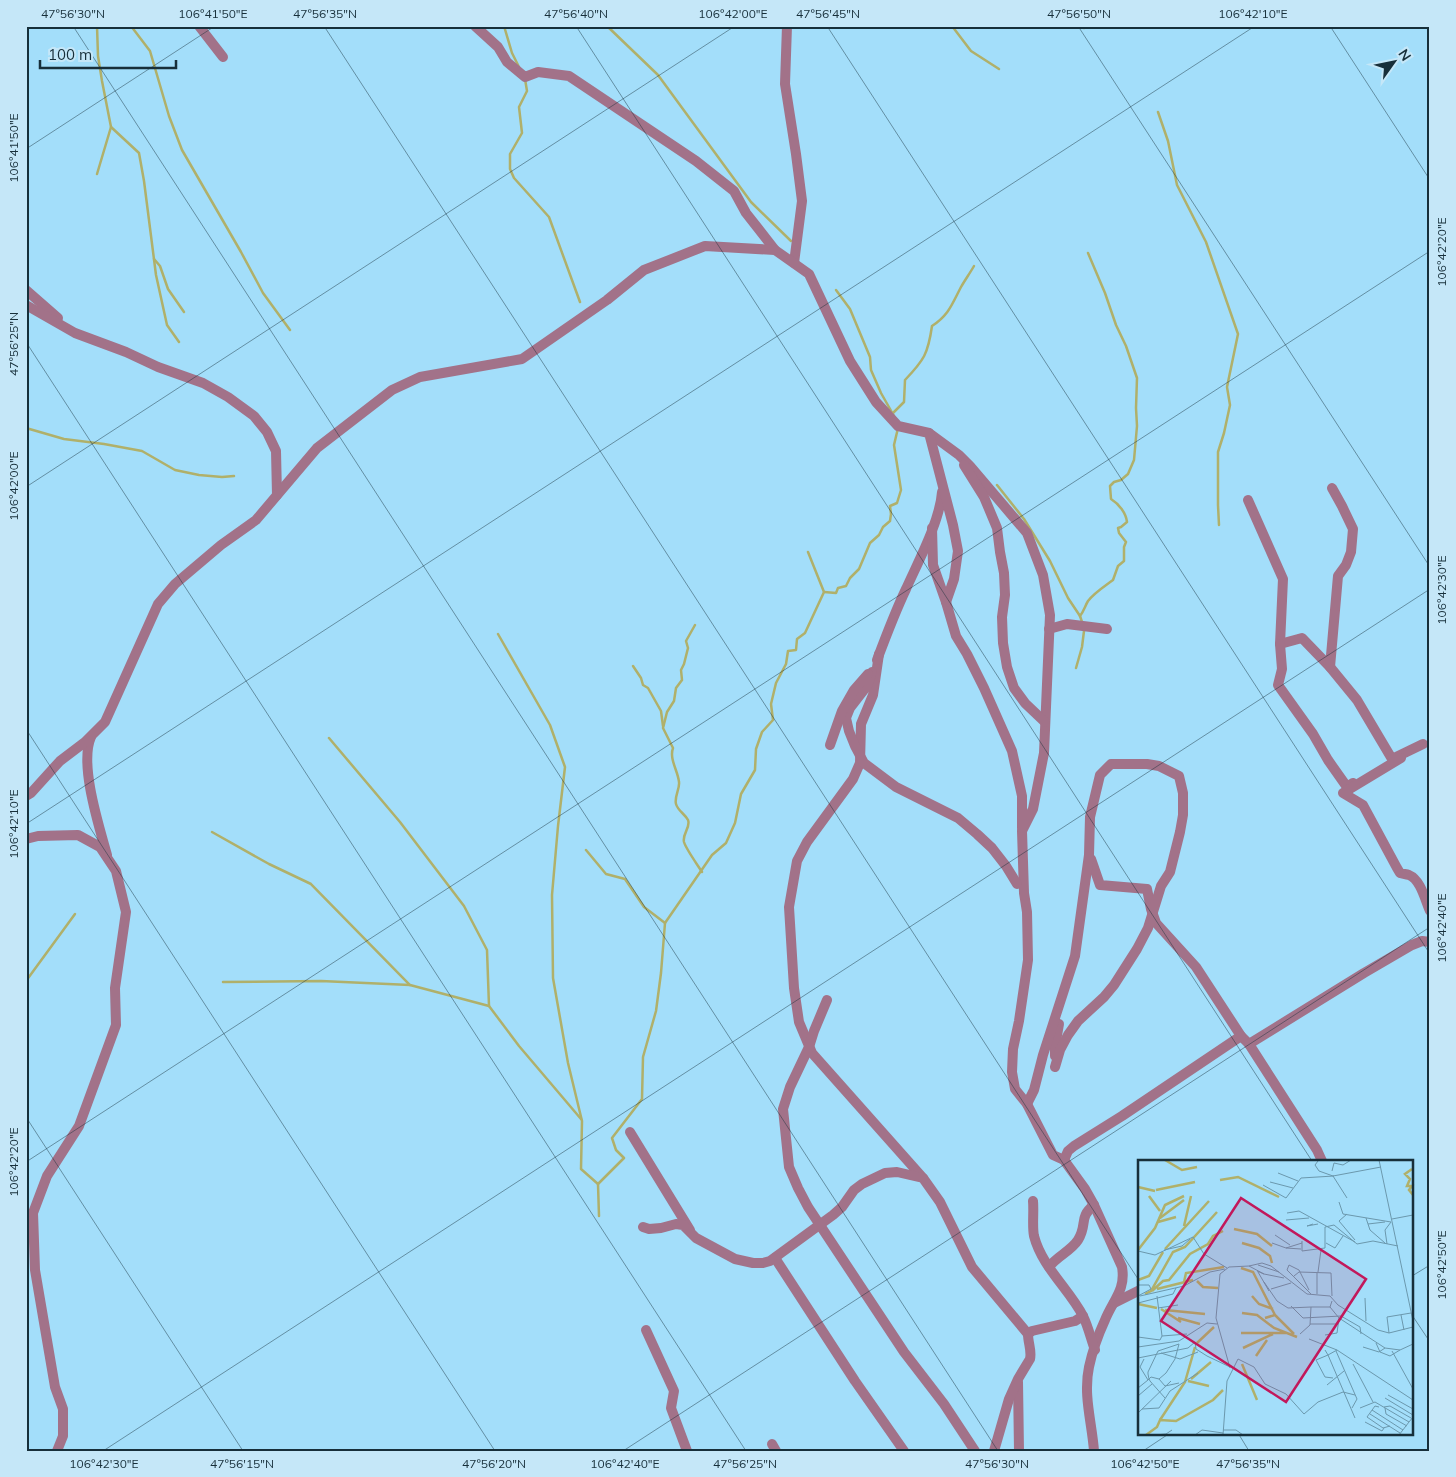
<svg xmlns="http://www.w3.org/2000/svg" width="1456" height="1477" viewBox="0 0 1456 1477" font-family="Mulish,sans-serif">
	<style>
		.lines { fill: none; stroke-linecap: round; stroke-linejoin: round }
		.stream { stroke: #b0b06a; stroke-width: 2.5 }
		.minor { stroke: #a27289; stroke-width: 10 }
		.ticks { fill: none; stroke: #172f3a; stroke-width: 1; stroke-opacity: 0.45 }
		.inset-river { fill: none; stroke: #b0b06a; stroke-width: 2.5 }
		.inset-road { fill: none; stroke: #6b98ad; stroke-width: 1 }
		.view { fill: #c2185b; fill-opacity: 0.15; stroke: #c2185b; stroke-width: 2.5 }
		.inset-edge { fill: none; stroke: #172f3a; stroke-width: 2.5 }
		.neatline { fill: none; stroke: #172f3a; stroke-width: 2 }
		.ticks-label { font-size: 12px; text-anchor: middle; fill: #172f3a }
	</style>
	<rect width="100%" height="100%" fill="#a3defa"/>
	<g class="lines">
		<!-- stream -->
		<g class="stream">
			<path d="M 97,26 L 98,56 L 102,81 L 111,127 L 97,174"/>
			<path d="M 131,26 L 150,51 L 169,116 L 182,150 L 241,252 L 263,293 L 290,330"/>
			<path d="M 504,26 L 512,53 L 519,67"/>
			<path d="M 607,26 L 658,75 L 751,202 L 791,241"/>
			<path d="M 952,26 L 971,51 L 999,69"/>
			<path d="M 1082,26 L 1084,28"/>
			<path d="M 525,79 L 527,91 L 519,107 L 522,133 L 510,154 L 510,169 L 514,178 L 549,217 L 580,302"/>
			<path d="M 1158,112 L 1168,141 L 1177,185 L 1206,242 L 1238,334 L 1227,387 L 1230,405 L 1224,433 L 1218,452 L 1218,505 L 1219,525"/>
			<path d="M 111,127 L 139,153 L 144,181 L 156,275 L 167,325 L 179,342"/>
			<path d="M 154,259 L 160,266 L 168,289 L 184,312"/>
			<path d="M 836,290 L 850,309 L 870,357 L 871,370 L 881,393 L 894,416"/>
			<path d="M 893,413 L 904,402 L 905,380 C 924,360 928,354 932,326 C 949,315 952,304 961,287 C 965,280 970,273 974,266"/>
			<path d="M 26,428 L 64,439 L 104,444 L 142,451 L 175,470 L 199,475 L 222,477 L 234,476"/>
			<path d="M 997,485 L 1024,519 L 1050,561 L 1068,598 L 1080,616 L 1082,622"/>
			<path d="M 824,592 L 836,593 L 838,588 L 846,586 L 850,578 L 859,569 L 870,543 L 879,535 L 883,527 L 890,521 L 891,514 L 890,506 L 897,503 L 901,490 L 894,445 L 898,428"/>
			<path d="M 1080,616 C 1084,611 1085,606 1088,601 C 1094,593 1105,586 1113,580 L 1118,566 L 1124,561 L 1124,547 L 1126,542 L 1119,533 L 1118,528 L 1121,527 L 1127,522 C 1126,513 1119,504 1111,499 L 1110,486 L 1114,482 L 1121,480 L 1128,474 L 1134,460 L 1137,426 L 1136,408 L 1137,378 L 1126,346 L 1116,325 L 1105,293 L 1088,253"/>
			<path d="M 695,625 L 686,641 L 688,648 L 684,664 L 681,670 L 682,680 L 676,688 L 674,701 L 667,712 L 663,728 L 673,748 C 669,759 678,771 679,782 C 680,789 674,797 676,804 C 678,811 685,814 688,820 C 691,827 682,834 684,842 C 686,849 697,864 702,872"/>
			<path d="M 498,634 L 550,725 L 565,767 L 558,826 L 552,895 L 553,978 L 568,1063 L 582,1121 L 581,1169 L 598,1184 L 599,1216"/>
			<path d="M 633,666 L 641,678 L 643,685 L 648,688 L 661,711 L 663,726"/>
			<path d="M 1076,668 L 1082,647 L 1084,631"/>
			<path d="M 329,738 L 400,822 L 464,906 L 487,950 L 489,1006 L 519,1046 L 581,1119"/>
			<path d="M 212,832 L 269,864 L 311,884 L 410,985 L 489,1006"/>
			<path d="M 586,850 L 606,874 L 625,879 L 644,907 L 665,923 L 661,973 L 656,1011 L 643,1057 L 642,1099 L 612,1138 L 616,1150 L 624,1158 L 598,1184"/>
			<path d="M 665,923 L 712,855 L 726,843 L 735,823 L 741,794 L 755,770 L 756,749 L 762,732 L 773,720 L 771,704 L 776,683 L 786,664 L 788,651 L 796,650 L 797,639 L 805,633 L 824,592 L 808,552"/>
			<path d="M 26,981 L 75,914"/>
			<path d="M 223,982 L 321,981 L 410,985"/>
		</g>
		<!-- minor -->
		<g class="minor">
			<path d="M 199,26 L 223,57"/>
			<path d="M 475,26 L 498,47 L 507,62 L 525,77 L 538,72 L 569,76 L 696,161 L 734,191 L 746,213 L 775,250"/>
			<path d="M 787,26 L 785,84 L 796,154 L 802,201 L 794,263"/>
			<path d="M 26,290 L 58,318"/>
			<path d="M 26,305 L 75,333 L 126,352 L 158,367 L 203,383 L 228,397 L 254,416 L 267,432 L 276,451 L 277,495"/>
			<path d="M 929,433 L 959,455 L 970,466 L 1027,533 L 1043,575 L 1050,615 L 1044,753 L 1033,809 L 1022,831 L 1024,893 L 1027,912 L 1028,960 L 1019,1021 L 1013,1049 L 1012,1072 L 1015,1089 L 1027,1104 L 1053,1155 L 1064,1160 L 1085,1189 L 1094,1205 L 1122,1267 C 1126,1290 1113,1300 1105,1320 C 1099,1333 1092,1353 1089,1367 C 1083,1395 1092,1423 1094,1451"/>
			<path d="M 964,465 L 984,497 L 997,528 L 1000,552 L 1004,573 L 1005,595 L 1002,617 L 1003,643 L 1007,667 L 1014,688 L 1025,703 L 1045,722"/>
			<path d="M 1248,500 L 1283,579 L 1280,644 L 1302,638 L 1330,667 L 1357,700 L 1392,759 L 1423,744"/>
			<path d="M 946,602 L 956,636 L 967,654 L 984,688 L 1012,751 L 1022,796 L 1022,828"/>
			<path d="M 1049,629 L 1067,624 L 1107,629"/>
			<path d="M 1280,644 L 1282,669 L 1278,685 L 1313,734 L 1328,760 L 1347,787 L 1353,783"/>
			<path d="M 879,654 L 873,695 L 861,724 L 860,763 L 853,779 L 807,842 L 797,861 L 789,907 L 794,988 L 799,1022 L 812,1053 L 923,1178"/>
			<path d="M 877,660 C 886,636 895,612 906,589 C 918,562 940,521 942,492"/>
			<path d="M 1330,667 L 1338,576 L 1346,565 L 1351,552 L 1353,529 L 1342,506 L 1332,488"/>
			<path d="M 872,672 L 867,686 L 850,708 L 846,718 L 849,731 L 855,746 L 864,763 L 896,787 L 958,818 L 977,834 L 992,848 L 1006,866 L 1017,884"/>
			<path d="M 91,737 C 79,764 99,826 107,855"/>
			<path d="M 830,745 L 842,711 L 854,690 L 868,674"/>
			<path d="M 1401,758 L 1343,793 L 1363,805 L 1397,868 L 1400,873 C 1403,874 1406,874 1409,875 C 1421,880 1425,900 1430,911"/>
			<path d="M 26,796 L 31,793 L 60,761 L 85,742 L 105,722 L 158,604 L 175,584 L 221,545 L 256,520 L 317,448 L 392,390 L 420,377 L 522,359 L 607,300 L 644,270 L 705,246 L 775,250 L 809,274 L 850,361 L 876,402 L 898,426 L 929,433 L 953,525 L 958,551 L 954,579 L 946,602 L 933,565 L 932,528"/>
			<path d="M 26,839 L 38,836 L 78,835 L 100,847 L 116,871 L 126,912 L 115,988 L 116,1025 L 79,1126 L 47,1176 L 33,1213 L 35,1270 L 55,1387 L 63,1409 L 63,1436 L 57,1451"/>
			<path d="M 1091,859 L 1100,885 L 1147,889 L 1151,909 L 1156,923 L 1196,967 L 1241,1036 L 1249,1044 L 1317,1150 L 1322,1161"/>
			<path d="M 827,1000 L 814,1031 L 809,1047 L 790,1087 L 783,1109 L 789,1167 L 798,1188 L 808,1207 L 904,1352 L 944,1404 L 975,1451"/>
			<path d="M 1249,1044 L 1364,973 L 1412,945 L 1422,941 L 1430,942"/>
			<path d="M 1055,1056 L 1055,1047 L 1059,1024"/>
			<path d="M 1027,1104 L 1034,1090 L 1043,1055 L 1075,956 L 1089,855 L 1090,817 L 1100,775 L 1111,764 L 1147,764 L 1159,766 L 1179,776 L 1183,793 L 1183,815 L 1180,832 L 1170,872 L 1161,886 L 1148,928 L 1137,949 L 1114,985 L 1104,997 L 1078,1021 L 1068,1035 L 1060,1050 L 1055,1067"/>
			<path d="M 630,1132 L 690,1230"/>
			<path d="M 1064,1160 L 1068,1151 L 1074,1146 L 1122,1116 L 1241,1036"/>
			<path d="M 1033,1201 C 1034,1212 1032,1227 1034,1236 C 1042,1267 1069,1289 1083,1316 C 1088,1326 1091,1339 1095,1350"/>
			<path d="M 643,1227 L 649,1229 L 661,1228 L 676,1224 L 683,1225 L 696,1238 L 735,1259 L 753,1263 L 763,1263 L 770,1261 L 833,1215 L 842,1207 L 854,1190 L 862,1184 L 885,1173 L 897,1172 L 923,1178 L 940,1202 L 972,1267 L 1028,1334"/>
			<path d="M 775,1258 L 855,1381 L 904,1451"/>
			<path d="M 1049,1267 C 1057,1256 1071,1251 1078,1240 C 1088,1224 1078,1218 1094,1205"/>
			<path d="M 1114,1303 L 1140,1290"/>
			<path d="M 646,1330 L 674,1391 L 671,1408 L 687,1451"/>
			<path d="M 1018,1382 L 1019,1451"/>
			<path d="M 772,1444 L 776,1451"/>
			<path d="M 994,1451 L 1009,1399 L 1018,1379 L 1030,1359 C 1032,1351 1028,1343 1028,1334 L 1032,1331 L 1075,1321 L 1083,1316"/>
		</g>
	</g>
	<!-- ticks -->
	<path class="ticks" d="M 73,26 L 998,1451M 324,26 L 1140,1282M 576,26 L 1312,1161M 827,26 L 1430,954M 1078,26 L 1430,567M 1330,26 L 1430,180M 26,149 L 215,26M 26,342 L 746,1451M 26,487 L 735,26M 26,729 L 495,1451M 26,824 L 1255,26M 26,1117 L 243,1451M 26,1162 L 1430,251M 1412,1276 L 1430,1265M 1412,1315 L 1430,1342M 1238,1433 L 1249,1451M 103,1451 L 1430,589M 623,1451 L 1430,927M 1143,1451 L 1170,1433"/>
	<!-- overview -->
	<g transform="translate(1138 1160)">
		<rect width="275" height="275" fill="#a3defa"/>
		<path class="inset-river" d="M 27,0 L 44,10 L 59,7M 274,9 L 267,14 L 272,19 L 269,26 L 274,26 L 271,30 L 275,35M 82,20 L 100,17 L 141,37M 0,27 L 17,31M 18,30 L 57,22M 11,36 L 22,51M 22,58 L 46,40M 20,62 L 38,57M 46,66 L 53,36M 96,69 L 119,74 L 134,86M 104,83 L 121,88 L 132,96 L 134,103M 27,89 L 71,41M 0,90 L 17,68 L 27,45 L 46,36M 103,108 L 115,112 L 137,155M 0,120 L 11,116 L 25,92M 59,121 L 65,127 L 80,128M 46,122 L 48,113 L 86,107M 19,129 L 55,120M 14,131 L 25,121 L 31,120 L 52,94 L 70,84 L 75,76 L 85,71M 7,134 L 13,131 L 35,92 L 47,87 L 79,52M 114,136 L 121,144 L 135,149M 0,144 L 19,148M 23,149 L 43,162M 27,150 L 67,154M 104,153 L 119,155 L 136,168 L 159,177M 40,158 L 62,164M 127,158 L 137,155 L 156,174M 103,173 L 149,173M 59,183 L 76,167M 105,188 L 135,174M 118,196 L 129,180M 104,204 L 119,240M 53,219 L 73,202M 50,221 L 71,226M 22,260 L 47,222 L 57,187M 8,275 L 19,267 L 22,260 L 38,261 L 75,240 L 85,230"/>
		<path class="inset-road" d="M 241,0 L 275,161M 180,1 L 177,5 L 181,11 L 195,16 L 243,7M 194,11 L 196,3 L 205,5 L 213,0M 140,13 L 160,21M 195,16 L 209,38M 132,22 L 155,28M 125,25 L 148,38 L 163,18 L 196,16M 201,42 L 205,54 L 253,62M 149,53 L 161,51 L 217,82M 209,54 L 201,61 L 217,80M 228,58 L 232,70 L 247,83M 254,59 L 275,55M 148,60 L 171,58M 175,64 L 169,66 L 180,64M 230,64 L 247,62M 137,75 L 152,85M 164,81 L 164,91 L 187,88 L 187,67 L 196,65 L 219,84 L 235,81 L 260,86M 134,83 L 148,88 L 164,83M 188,83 L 197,88 L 205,76M 249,84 L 247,70 L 253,62M 148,88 L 163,89M 26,90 L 44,86 L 52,79M 0,91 L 17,95 L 55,77 L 66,94 L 89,108M 120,105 L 141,112M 111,106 L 124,103 L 133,106 L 169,134 L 192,136 L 200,145 L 240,170 L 251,173 L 275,167M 120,112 L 131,131M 180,112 L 183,90M 179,113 L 179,134M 126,114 L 146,118M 156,116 L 161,112 L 193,113 L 194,136M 126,122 L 139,141 L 150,148 L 173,147M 0,125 L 11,125 L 13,129 L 0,136M 133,129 L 153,123M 171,130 L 161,110 L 151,105 L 149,110 L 173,134M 2,136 L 46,126 L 72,112 L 87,109M 19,136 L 24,176M 227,138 L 228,161M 194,141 L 192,147 L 201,158 L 247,188M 0,143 L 35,134 L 38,128M 153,146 L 165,158 L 203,156 L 222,167 L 223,174M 20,148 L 40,145M 263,155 L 266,170M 172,164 L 200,164M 251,173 L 249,157 L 273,153M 162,174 L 172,165 L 173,147 L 192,147M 187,175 L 199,173 L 201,158M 0,177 L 22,180 L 24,176 L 49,174M 171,179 L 199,190M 238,183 L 242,192 L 252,196 L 262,190M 0,187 L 41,181 L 69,163 L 79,164M 225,187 L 241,192 L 247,188 L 262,190 L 275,184M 187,190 L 190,195 L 178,200 L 187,217 L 195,218M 198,191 L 219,239 L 214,248M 254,191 L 275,229M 23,193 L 42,199 L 60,192M 0,198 L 50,188 L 57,182 L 58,189 L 69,196 L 92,207M 6,199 L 2,207 L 10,220M 215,204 L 235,242M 92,208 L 78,158 L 82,114 L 91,107 L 111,106 L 126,114 L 119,111M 21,219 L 27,226 L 41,223M 189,225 L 206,211M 0,228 L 10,220 L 13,217 L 21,219 L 28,213 L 37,199 L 41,184 L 20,191 L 10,212 L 10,214 L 11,219 L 12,221 L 27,238M 250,235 L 275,249M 0,236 L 14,224M 247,238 L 275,255M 241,247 L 237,246 L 229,257 L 245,268 L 252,266M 246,247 L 252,246 L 273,258M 222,248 L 237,242 L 271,262 L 275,257M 247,248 L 248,254 L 269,266M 4,249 L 21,248 L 32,231 L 60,213M 234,250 L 265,270M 0,253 L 33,221M 232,254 L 262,273M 217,258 L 190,195 L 199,190 L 275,240M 227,262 L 244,271 L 246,268M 85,270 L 98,270 L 105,275M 17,275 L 28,274 L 34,270M 57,275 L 64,270 L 85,273M 85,275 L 89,221 L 100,199 L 116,207 L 127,224 L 148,234 L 166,254 L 180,242 L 205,232 L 217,235M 261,275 L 271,262"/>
		<path class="view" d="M 103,38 L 228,119 L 148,242 L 23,161 Z"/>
		<rect width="275" height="275" class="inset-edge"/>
	</g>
	<!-- border -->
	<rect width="1456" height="1477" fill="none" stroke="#c5e7f8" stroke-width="55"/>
	<!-- north arrow -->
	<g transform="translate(1394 62) rotate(57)" stroke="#c5e7f8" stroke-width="4" paint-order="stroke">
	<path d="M0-4L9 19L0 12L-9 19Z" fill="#172f3a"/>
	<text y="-8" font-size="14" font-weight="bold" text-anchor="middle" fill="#172f3a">N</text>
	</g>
	<!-- scale -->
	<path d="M40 60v8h136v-8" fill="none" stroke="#172f3a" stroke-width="2.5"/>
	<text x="48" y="60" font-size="15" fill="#172f3a" stroke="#c5e7f8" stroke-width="4" paint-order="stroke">100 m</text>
	<rect x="28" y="28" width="1400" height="1422" class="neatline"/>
	<g class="ticks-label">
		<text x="73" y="18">47°56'30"N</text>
		<text x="213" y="18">106°41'50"E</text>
		<text x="325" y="18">47°56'35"N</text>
		<text x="576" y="18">47°56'40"N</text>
		<text x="733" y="18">106°42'00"E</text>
		<text x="828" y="18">47°56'45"N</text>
		<text x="1079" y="18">47°56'50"N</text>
		<text x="1253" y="18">106°42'10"E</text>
		<text transform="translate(14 148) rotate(-90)" y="4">106°41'50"E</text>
		<text transform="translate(1442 252) rotate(-90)" y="4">106°42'20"E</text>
		<text transform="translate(14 344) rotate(-90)" y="4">47°56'25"N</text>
		<text transform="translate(14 486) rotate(-90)" y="4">106°42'00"E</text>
		<text transform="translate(1442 590) rotate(-90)" y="4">106°42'30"E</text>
		<text transform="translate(14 824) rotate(-90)" y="4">106°42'10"E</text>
		<text transform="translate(1442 928) rotate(-90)" y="4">106°42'40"E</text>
		<text transform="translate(14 1162) rotate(-90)" y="4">106°42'20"E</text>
		<text transform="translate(1442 1265) rotate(-90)" y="4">106°42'50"E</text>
		<text x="104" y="1468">106°42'30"E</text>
		<text x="242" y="1468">47°56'15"N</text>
		<text x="494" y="1468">47°56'20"N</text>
		<text x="625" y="1468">106°42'40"E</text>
		<text x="745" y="1468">47°56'25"N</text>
		<text x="997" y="1468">47°56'30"N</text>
		<text x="1145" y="1468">106°42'50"E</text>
		<text x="1248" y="1468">47°56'35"N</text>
	</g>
</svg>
